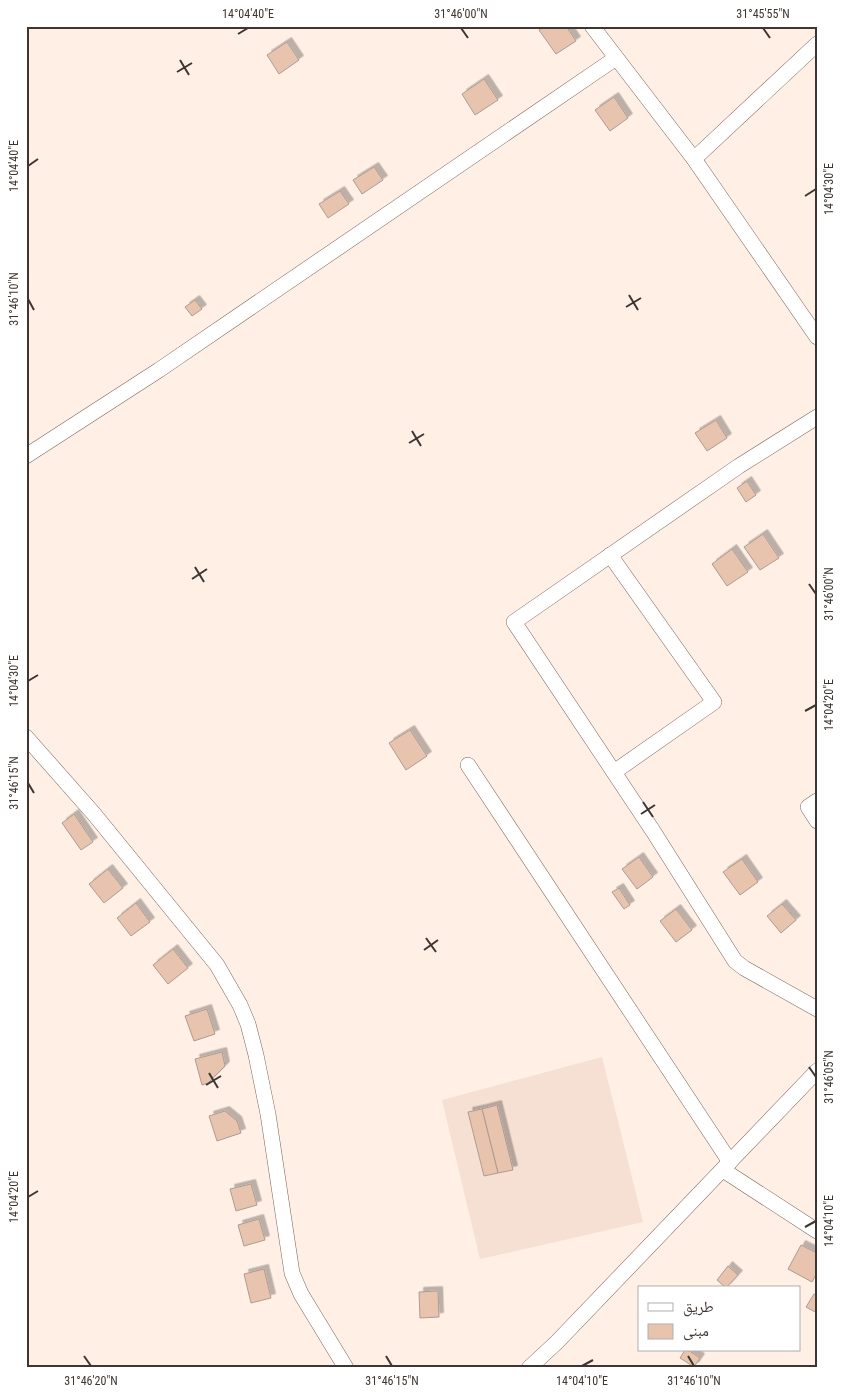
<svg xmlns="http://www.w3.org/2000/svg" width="843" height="1394" viewBox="0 0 843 1394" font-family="'Roboto Condensed','Noto Naskh Arabic',sans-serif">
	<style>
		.industrial { fill: #f5e0d3 }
		.building { fill: #e8c4ae; stroke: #ad9b90; filter: url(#shadow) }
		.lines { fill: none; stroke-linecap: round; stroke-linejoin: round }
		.minor-casing { stroke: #78675c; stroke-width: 16 }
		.minor { stroke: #fff; stroke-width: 15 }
		.ticks { fill: none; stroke: #3d3531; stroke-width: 2 }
		.neatline { fill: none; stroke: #3d3531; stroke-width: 2 }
		.ticks-label { font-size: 12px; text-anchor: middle; fill: #3d3531 }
	</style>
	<defs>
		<filter id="shadow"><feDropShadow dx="4.5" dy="-4.5" stdDeviation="0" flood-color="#0004"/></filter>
	</defs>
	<rect width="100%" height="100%" fill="#ffefe5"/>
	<!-- industrial -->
	<path class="industrial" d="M 602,1057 L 643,1222 L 480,1259 L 442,1100 Z"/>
	<!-- building -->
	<g class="building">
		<path d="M 545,26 L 566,26 L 576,41 L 556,54 L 539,30 Z"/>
		<path d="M 287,42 L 299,60 L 279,74 L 267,55 Z"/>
		<path d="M 484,79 L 498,100 L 475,115 L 462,94 Z"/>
		<path d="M 614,97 L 628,118 L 610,131 L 595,110 Z"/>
		<path d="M 374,167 L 383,180 L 362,194 L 353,180 Z"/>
		<path d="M 340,191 L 349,204 L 328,218 L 319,204 Z"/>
		<path d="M 195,300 L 202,309 L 192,316 L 185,307 Z"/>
		<path d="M 716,420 L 727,438 L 707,451 L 695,433 Z"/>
		<path d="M 747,481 L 756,495 L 746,502 L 737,488 Z"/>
		<path d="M 763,534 L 779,558 L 760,570 L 744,547 Z"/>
		<path d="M 732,549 L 748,572 L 727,586 L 712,564 Z"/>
		<path d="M 410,730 L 427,756 L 406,770 L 389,743 Z"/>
		<path d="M 74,814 L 93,842 L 81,850 L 62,823 Z"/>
		<path d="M 639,857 L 653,877 L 637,889 L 622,869 Z"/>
		<path d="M 742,859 L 758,882 L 740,895 L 723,872 Z"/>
		<path d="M 108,869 L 123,888 L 104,903 L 89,884 Z"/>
		<path d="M 619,888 L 630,905 L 624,909 L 612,892 Z"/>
		<path d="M 136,903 L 150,922 L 131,936 L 117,918 Z"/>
		<path d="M 782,904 L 796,920 L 781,933 L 767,916 Z"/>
		<path d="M 676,909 L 692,930 L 676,942 L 660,921 Z"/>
		<path d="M 173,949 L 188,968 L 168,984 L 153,965 Z"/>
		<path d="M 207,1009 L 215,1034 L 194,1041 L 185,1016 Z"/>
		<path d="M 222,1052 L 225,1066 L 208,1083 L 202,1085 L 195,1059 Z"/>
		<path d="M 497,1105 L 513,1170 L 498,1173 L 482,1109 Z"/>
		<path d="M 482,1109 L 498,1173 L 484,1176 L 468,1112 Z"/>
		<path d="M 225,1111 L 237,1121 L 241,1133 L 217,1141 L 209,1116 Z"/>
		<path d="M 251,1184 L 257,1205 L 236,1211 L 230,1189 Z"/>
		<path d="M 259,1219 L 265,1240 L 244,1246 L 238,1225 Z"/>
		<path d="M 801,1245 L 817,1253 L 817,1273 L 812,1282 L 788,1269 Z"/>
		<path d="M 728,1266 L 738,1275 L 726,1288 L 717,1280 Z"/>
		<path d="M 264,1269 L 271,1298 L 251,1303 L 244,1274 Z"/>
		<path d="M 438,1291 L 439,1317 L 420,1318 L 419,1292 Z"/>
		<path d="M 814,1294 L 817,1295 L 817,1313 L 806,1307 Z"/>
		<path d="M 685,1350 L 688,1350 L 700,1358 L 694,1367 L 680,1358 Z"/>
	</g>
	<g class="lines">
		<defs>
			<g id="minor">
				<path d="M 592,26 L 694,159 L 817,337"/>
				<path d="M 694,159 L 817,44"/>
				<path d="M 817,417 L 739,466 L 514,622 L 653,831 L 735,961 L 744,968 L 817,1009"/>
				<path d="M 26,456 L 159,370 L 616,58"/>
				<path d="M 610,555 L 714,702 L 614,772"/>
				<path d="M 26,737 L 94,814 L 217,965 L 240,1005 L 248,1024 L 256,1055 L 268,1114 L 292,1273 L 301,1294 L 346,1368"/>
				<path d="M 468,765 L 730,1162"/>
				<path d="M 817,801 L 808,807 L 817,821"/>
				<path d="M 723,1170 L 817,1231"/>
				<path d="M 529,1368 L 557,1342 L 817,1071"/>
			</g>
		</defs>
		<!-- minor casing -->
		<use href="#minor" class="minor-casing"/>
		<!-- minor -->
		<use href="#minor" class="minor"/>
	</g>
	<!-- ticks -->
	<path class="ticks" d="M 461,28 L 468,38M 763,28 L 770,38M 238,34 L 248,28M 180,60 L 189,75M 177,72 L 192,63M 28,166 L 38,159M 805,196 L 816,189M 629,295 L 638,310M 28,299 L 34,310M 626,307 L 641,298M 412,431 L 421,446M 409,443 L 424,434M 195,567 L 204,582M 192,579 L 207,569M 809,584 L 816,594M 28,681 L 38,675M 805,711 L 816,705M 28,783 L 34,793M 643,802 L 653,817M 641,814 L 655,805M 426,938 L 436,952M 424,950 L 438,940M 809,1067 L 816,1077M 209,1073 L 218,1088M 206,1085 L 221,1076M 28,1197 L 38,1191M 805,1227 L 816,1221M 84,1356 L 91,1366M 386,1356 L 392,1366M 688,1356 L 694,1366M 582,1366 L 593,1360"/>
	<!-- border -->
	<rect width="843" height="1394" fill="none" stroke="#ffffff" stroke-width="55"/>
	<!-- legend -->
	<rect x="638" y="1286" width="162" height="65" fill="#ffffff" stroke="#b1aead"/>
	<rect x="648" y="1303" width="25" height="8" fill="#ffffff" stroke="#b1aead"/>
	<text x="683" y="1312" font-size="15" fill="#3d3531">طريق</text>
	<rect x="648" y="1324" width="25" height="15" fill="#e8c4ae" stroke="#b1aead"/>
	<text x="683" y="1336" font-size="15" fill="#3d3531">مبنى</text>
	<rect x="28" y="28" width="788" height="1338" class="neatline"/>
	<g class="ticks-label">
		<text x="248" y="18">14°04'40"E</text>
		<text x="461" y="18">31°46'00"N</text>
		<text x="763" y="18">31°45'55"N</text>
		<text transform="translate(14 166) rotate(-90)" y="4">14°04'40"E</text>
		<text transform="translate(829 189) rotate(-90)" y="4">14°04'30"E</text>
		<text transform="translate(14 299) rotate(-90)" y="4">31°46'10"N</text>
		<text transform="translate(829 594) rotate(-90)" y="4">31°46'00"N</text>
		<text transform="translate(14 681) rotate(-90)" y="4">14°04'30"E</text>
		<text transform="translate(829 705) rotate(-90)" y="4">14°04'20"E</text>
		<text transform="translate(14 783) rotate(-90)" y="4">31°46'15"N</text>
		<text transform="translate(829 1077) rotate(-90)" y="4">31°46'05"N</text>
		<text transform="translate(14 1197) rotate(-90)" y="4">14°04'20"E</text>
		<text transform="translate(829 1221) rotate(-90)" y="4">14°04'10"E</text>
		<text x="91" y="1385">31°46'20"N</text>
		<text x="392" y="1385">31°46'15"N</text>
		<text x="582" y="1385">14°04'10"E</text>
		<text x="694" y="1385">31°46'10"N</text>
	</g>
</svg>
